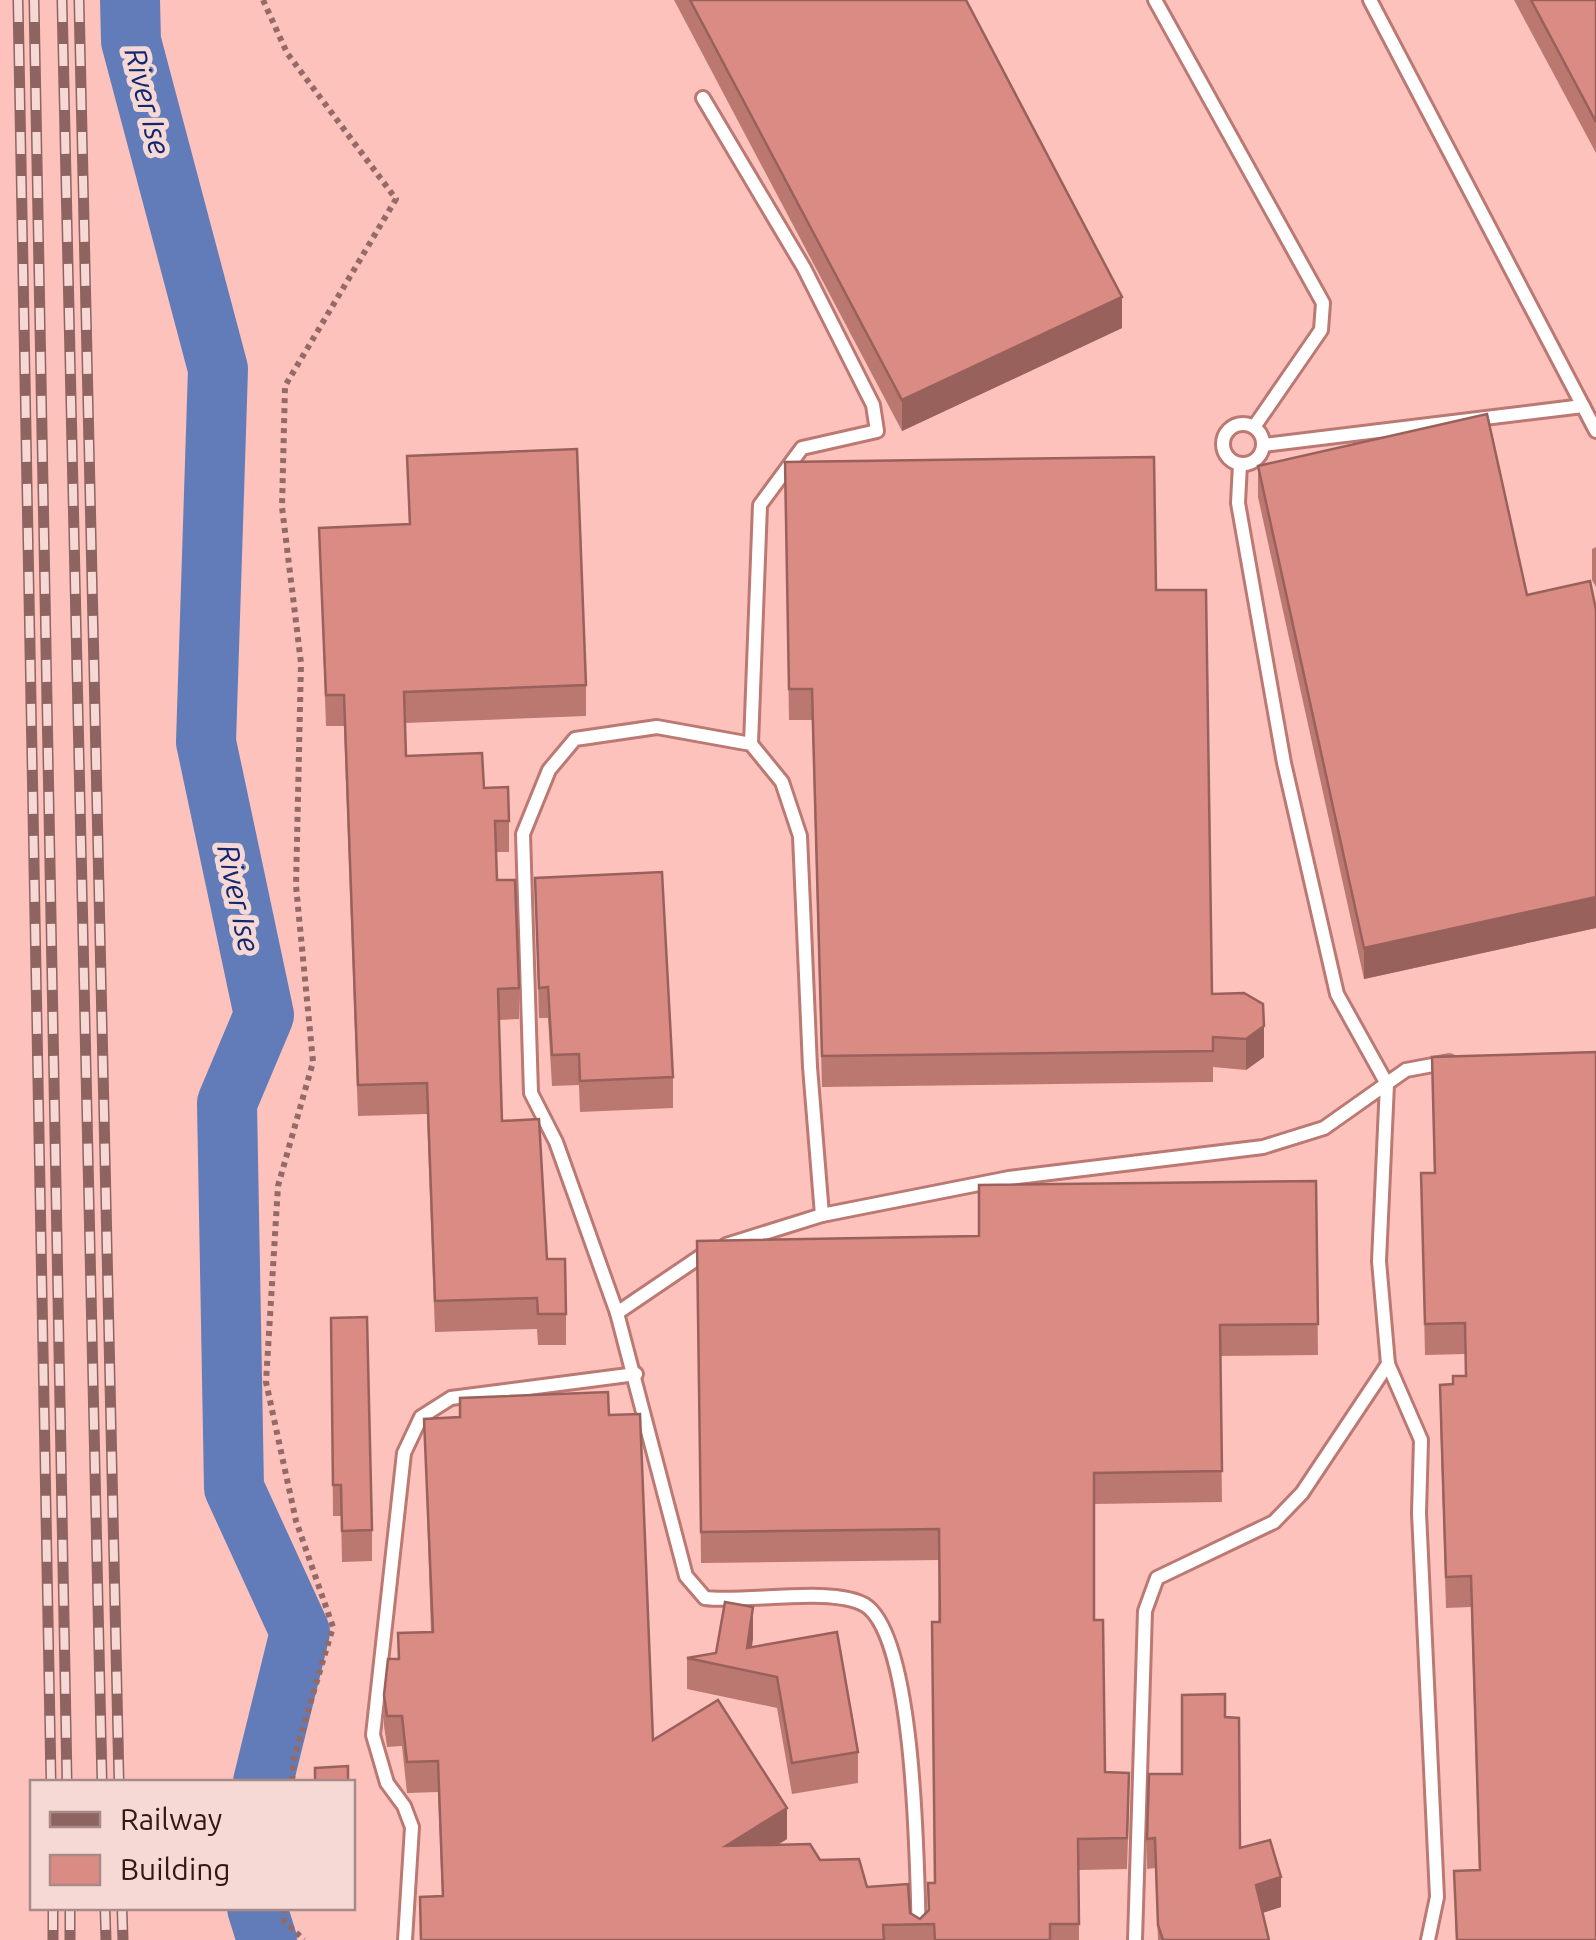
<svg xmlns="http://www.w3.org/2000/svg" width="1596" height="1940" viewBox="0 0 1596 1940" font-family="Ubuntu,sans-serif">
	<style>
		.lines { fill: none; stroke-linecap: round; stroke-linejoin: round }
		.river { stroke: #627cb9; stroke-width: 60 }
		.service-casing { stroke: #bc7872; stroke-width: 18 }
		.path { stroke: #946a66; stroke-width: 6; stroke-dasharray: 5 5; stroke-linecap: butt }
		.service { stroke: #fff; stroke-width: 12 }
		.rail-casing { stroke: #8d6460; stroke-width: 11 }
		.rail { stroke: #f6d8d4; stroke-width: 8; stroke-dasharray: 22; stroke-linecap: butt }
		.wall { fill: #bb7871 }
		.shaded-wall { fill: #99615c }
		.building { fill: #da8b83; stroke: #99615c; stroke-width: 2.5 }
		.labels { text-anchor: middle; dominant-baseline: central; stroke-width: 10; stroke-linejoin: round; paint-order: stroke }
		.water-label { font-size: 30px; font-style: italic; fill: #112871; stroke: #f6d8d4 }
	</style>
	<rect width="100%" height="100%" fill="#fdc2bc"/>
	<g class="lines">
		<!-- river -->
		<g class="river">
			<path d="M 130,0 L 131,41 L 218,369 L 206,742 L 264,1015 L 227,1103 L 234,1488 L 300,1632 L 263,1782"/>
			<path d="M 257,1908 L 267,1940"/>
		</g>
		<defs>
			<g id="service">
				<path d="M 1155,0 L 1323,303 L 1321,330 L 1254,427"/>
				<path d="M 1370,0 L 1596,431"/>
				<path d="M 703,98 L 804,268 L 873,405 L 877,431 L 802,448 L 760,505 L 751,744"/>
				<circle cx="1243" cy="444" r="20"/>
				<path d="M 1264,445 L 1583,406"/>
				<path d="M 822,1215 L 810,1067 L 800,836 L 782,782 L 751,744 L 657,727 L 575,739 L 549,770 L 523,834 L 531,1093 L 556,1142 L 617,1313 L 686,1576 L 705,1598 C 745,1603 833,1586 865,1605 C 917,1638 917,1878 919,1940"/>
				<path d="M 726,1245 L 822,1215 L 1009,1178 L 1263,1147 L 1324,1128 L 1406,1070 L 1449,1062"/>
				<path d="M 617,1313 L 707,1252"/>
				<path d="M 1388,1364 L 1421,1440 L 1419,1513 L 1437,1897 L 1428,1940"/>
				<path d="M 405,1940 L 412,1827 L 404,1806 L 387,1783 L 373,1735 L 404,1453 L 421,1417 L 451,1398 L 636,1374"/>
				<path d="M 1135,1940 L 1145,1611 L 1157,1578 L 1274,1522 L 1302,1493 L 1388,1364 L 1379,1261 L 1387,1084 L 1337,994 L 1284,763 L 1238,503 L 1240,464"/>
			</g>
		</defs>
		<!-- service casing -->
		<use href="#service" class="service-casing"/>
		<!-- path -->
		<g class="path">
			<path d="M 263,0 L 287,53 L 396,199 L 285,386 L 282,507 L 301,663 L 296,886 L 313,1062 L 278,1186 L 266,1382 L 296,1521 L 333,1627 L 294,1758 L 292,1782"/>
			<path d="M 285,1908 L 284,1921 L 304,1940"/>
		</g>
		<!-- service -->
		<use href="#service" class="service"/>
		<defs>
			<g id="rail">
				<path d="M 18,0 L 51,1782"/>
				<path d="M 34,0 L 67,1782"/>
				<path d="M 62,0 L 102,1782"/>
				<path d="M 79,0 L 119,1782"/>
				<path d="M 53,1908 L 53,1940"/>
				<path d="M 70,1908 L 70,1940"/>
				<path d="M 105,1908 L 106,1940"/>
				<path d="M 122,1908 L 123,1940"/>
			</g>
		</defs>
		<!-- rail casing -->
		<use href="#rail" class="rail-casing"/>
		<!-- rail -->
		<use href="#rail" class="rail"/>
	</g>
	<!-- wall -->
	<g class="wall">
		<path d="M 674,0 L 966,0 L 1122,328 L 902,431 Z"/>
		<path d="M 1514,0 L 1596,0 L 1596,153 Z"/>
		<path d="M 407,456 L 586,685 L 586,716 L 405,723 L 406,756 L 484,788 L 509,821 L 509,852 L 496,852 L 497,880 L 519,988 L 519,1019 L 499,1020 L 502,1121 L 566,1314 L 566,1345 L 538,1345 L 537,1329 L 435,1332 L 427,1114 L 358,1116 L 344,726 L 326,726 L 319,528 L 409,524 Z"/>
		<path d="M 785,462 L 1156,590 L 1212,994 L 1264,1057 L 1246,1070 L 1213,1067 L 1213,1082 L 822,1087 L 812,720 L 789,720 Z"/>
		<path d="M 1258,466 L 1527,595 L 1596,610 L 1596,928 L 1364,979 L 1258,497 Z"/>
		<path d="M 1596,547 L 1596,587 L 1592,580 L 1592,549 Z"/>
		<path d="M 535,878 L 673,1077 L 673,1108 L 580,1112 L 579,1085 L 552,1086 L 548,1018 L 539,1018 Z"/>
		<path d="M 1432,1057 L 1596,1940 L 1456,1940 L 1454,1871 L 1479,1870 L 1471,1607 L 1446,1608 L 1440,1416 L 1440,1385 L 1453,1384 L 1466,1376 L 1465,1354 L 1425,1355 L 1421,1173 L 1434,1173 Z"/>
		<path d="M 1316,1181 L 1318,1355 L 1220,1356 L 1222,1502 L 1094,1504 L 1094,1620 L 1105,1772 L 1129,1804 L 1127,1869 L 1079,1870 L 1079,1940 L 420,1940 L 420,1897 L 442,1896 L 438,1792 L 407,1793 L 402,1746 L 387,1747 L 384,1726 L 384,1695 L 398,1659 L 398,1633 L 431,1632 L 424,1419 L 460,1417 L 460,1398 L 609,1415 L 653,1740 L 787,1839 L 777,1845 L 820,1860 L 920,1919 L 928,1910 L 935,1883 L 939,1560 L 701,1563 L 697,1241 L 979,1236 Z"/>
		<path d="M 331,1318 L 372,1530 L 372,1561 L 342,1562 L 341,1516 L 333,1516 Z"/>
		<path d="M 753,1638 L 752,1647 L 858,1752 L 858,1783 L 792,1794 L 777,1708 L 687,1689 L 687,1658 L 716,1653 Z"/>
		<path d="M 1225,1717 L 1240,1848 L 1281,1907 L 1262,1913 L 1269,1940 L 1158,1940 L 1155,1868 L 1147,1869 L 1147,1839 L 1182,1774 Z"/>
	</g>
	<!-- shaded-wall -->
	<g class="shaded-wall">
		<path d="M 1122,297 L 1122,328 L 902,431 L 902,400 Z"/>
		<path d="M 1596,897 L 1596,928 L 1364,979 L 1364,948 Z"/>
		<path d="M 1264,1026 L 1264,1057 L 1246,1070 L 1246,1039 Z"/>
		<path d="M 753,1607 L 753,1638 L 748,1671 L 747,1648 Z"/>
		<path d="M 787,1808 L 787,1839 L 726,1877 L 726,1846 Z"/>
		<path d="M 1281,1877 L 1281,1907 L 1256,1915 L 1256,1885 Z"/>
	</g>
	<!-- building -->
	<g class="building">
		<path d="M 690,0 L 966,0 L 1122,297 L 902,400 Z"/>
		<path d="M 1531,0 L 1596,0 L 1596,122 Z"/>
		<path d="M 1487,414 L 1527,595 L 1590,581 L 1596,610 L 1596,897 L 1364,948 L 1258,466 Z"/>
		<path d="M 577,449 L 586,685 L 404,692 L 406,756 L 482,753 L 484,788 L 508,787 L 509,821 L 495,821 L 497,880 L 515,880 L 519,988 L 498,989 L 502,1121 L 539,1119 L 547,1259 L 565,1259 L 566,1314 L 538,1314 L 537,1298 L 435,1301 L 427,1083 L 358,1085 L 344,695 L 326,695 L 319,528 L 410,524 L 407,456 Z"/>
		<path d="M 1154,457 L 1156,590 L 1206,590 L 1212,994 L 1244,993 L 1263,1004 L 1264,1026 L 1246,1039 L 1213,1037 L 1213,1051 L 822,1056 L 812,689 L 789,689 L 785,462 Z"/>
		<path d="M 662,872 L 673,1077 L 580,1081 L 579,1054 L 552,1055 L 548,987 L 539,988 L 535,878 Z"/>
		<path d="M 1596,1052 L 1596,1940 L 1457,1940 L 1454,1871 L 1480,1870 L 1471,1576 L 1446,1577 L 1440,1385 L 1453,1384 L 1453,1376 L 1466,1376 L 1465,1323 L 1425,1324 L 1421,1173 L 1435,1173 L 1432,1057 Z"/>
		<path d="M 1316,1181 L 1318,1324 L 1220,1325 L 1222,1471 L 1094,1473 L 1094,1620 L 1103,1620 L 1105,1772 L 1129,1773 L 1127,1838 L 1078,1839 L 1079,1924 L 1050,1924 L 1050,1940 L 935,1940 L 934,1924 L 883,1925 L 884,1940 L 421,1940 L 420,1897 L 443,1896 L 438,1761 L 407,1762 L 402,1716 L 387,1716 L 384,1695 L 388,1659 L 399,1659 L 398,1633 L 433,1632 L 424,1419 L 460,1417 L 460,1398 L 608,1392 L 609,1415 L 640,1414 L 653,1740 L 718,1700 L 787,1808 L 726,1846 L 810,1844 L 820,1860 L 859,1859 L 867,1887 L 908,1884 L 910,1913 L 920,1919 L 929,1910 L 928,1883 L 935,1883 L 932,1622 L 940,1622 L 939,1529 L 701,1532 L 697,1241 L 979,1236 L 979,1185 Z"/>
		<path d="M 367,1317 L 372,1530 L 342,1531 L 341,1485 L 333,1485 L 331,1318 Z"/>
		<path d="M 725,1602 L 753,1607 L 747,1648 L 837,1632 L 858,1752 L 792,1763 L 777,1677 L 687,1658 L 716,1653 Z"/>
		<path d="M 1225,1694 L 1225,1717 L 1239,1718 L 1240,1848 L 1270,1840 L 1281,1877 L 1256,1885 L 1269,1940 L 1163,1940 L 1158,1925 L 1155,1838 L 1147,1839 L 1149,1774 L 1182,1774 L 1182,1695 Z"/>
		<path d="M 348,1766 L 348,1782 L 315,1782 L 315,1768 Z"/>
	</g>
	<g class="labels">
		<!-- water labels -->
		<g class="water-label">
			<text transform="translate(148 101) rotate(76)">River Ise</text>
			<text transform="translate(239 898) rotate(78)">River Ise</text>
		</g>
	</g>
	<!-- legend -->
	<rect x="30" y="1780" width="325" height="130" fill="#f6d8d4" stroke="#a88b88" stroke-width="2.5"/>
	<rect x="50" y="1812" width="50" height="15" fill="#8d6460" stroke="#a88b88" stroke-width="2.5"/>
	<text x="120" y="1830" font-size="30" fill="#331816">Railway</text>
	<rect x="50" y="1855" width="50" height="30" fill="#da8b83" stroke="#a88b88" stroke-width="2.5"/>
	<text x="120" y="1880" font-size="30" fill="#331816">Building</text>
</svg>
